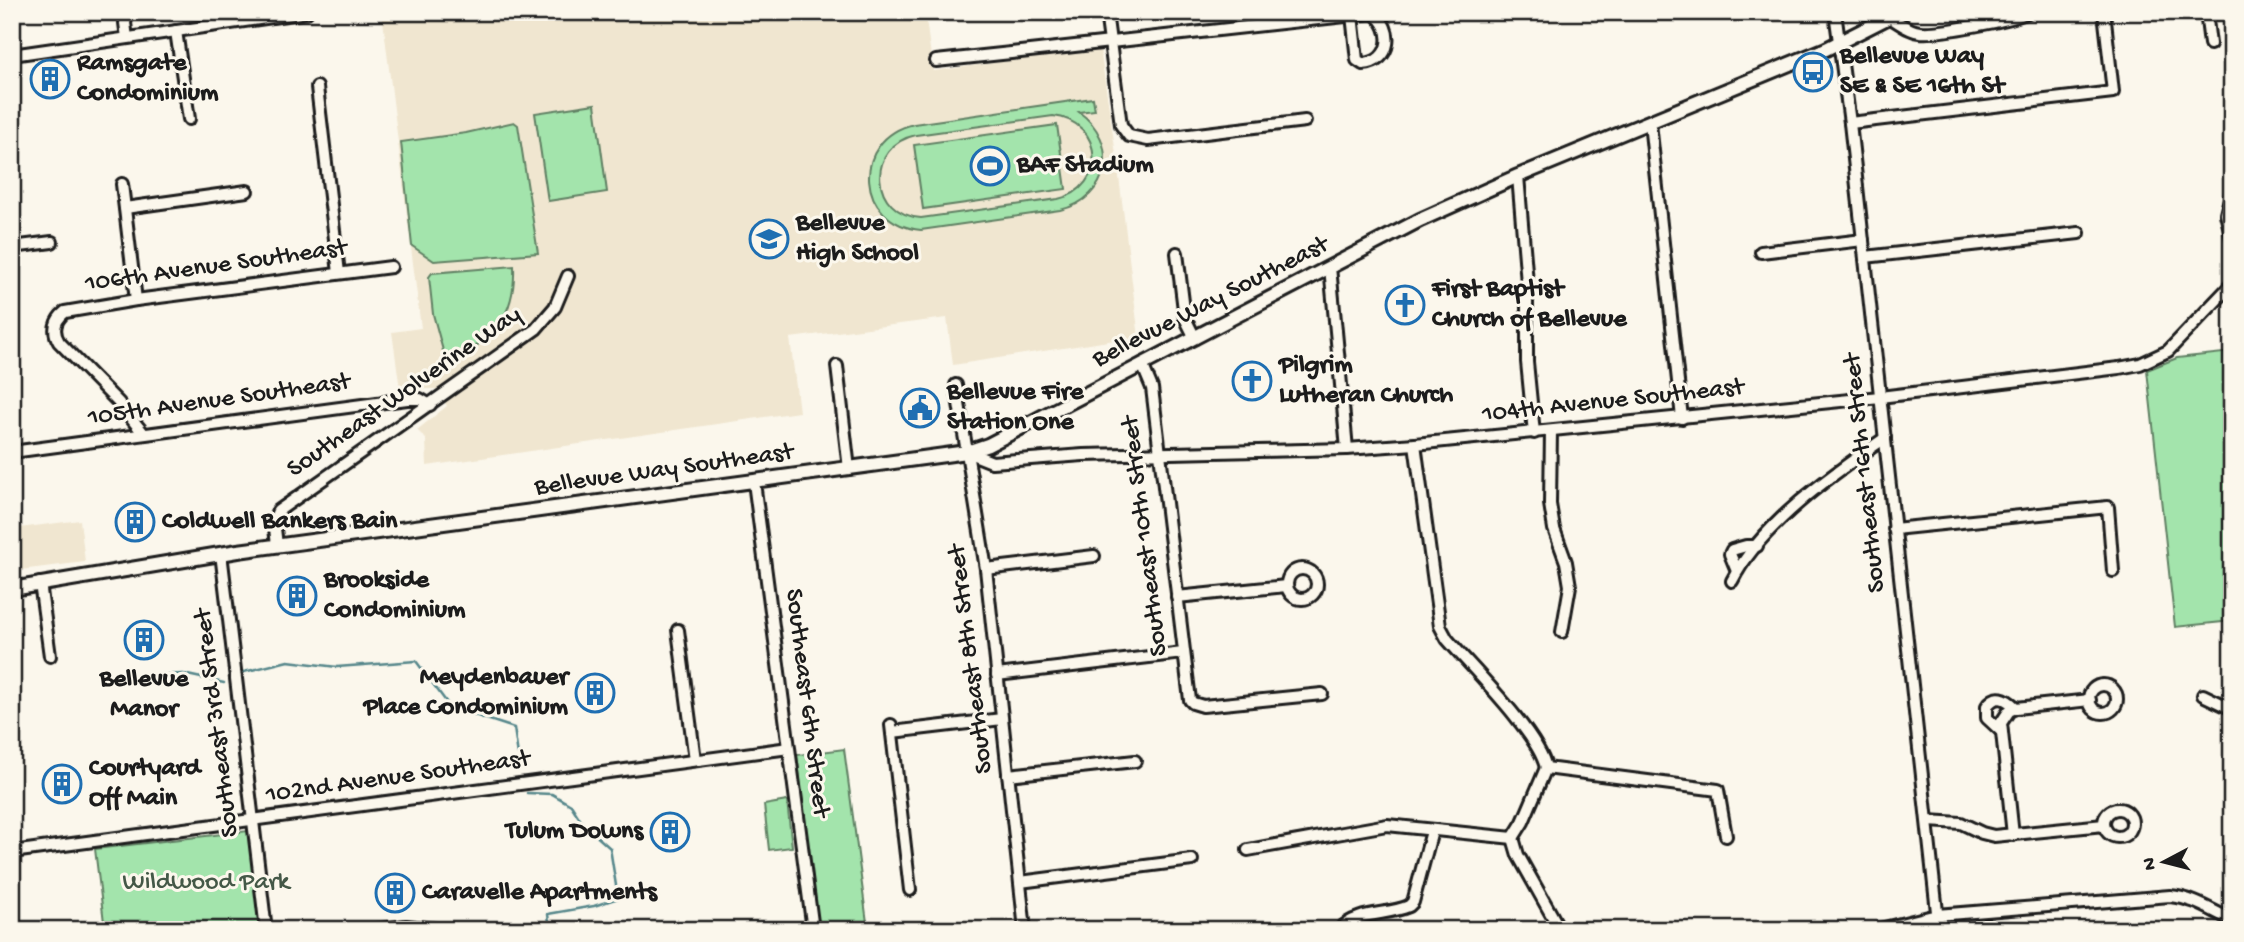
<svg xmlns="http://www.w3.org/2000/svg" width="2244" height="942" viewBox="0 0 2244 942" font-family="'Gochi Hand',sans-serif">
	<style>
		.built { fill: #f0e6d0 }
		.green { fill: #a3e4ac; stroke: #608064; stroke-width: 2; fill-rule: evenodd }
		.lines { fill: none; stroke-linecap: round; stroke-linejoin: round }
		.stream { stroke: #56878b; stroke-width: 2.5 }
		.minor-casing { stroke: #1c1c1c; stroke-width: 16 }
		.major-casing { stroke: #1c1c1c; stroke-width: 18 }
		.minor { stroke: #fbf7ec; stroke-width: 10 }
		.major { stroke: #fbf7ec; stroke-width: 12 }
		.labels { text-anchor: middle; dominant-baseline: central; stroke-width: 6; stroke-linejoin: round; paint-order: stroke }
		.poi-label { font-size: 26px; font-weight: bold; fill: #1c1c1c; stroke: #fbf7ec; text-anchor: start }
		.street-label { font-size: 26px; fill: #1c1c1c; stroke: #fbf7ec }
		.park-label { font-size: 26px; fill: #445847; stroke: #fbf7ec }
	</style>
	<rect width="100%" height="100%" fill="#fbf7ec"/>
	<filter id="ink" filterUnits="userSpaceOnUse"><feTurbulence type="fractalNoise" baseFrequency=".0143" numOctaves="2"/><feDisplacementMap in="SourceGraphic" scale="14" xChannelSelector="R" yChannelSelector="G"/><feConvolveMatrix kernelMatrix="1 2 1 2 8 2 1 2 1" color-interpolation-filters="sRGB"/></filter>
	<g filter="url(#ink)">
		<!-- built -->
		<g class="built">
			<path d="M 382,12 L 925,12 L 933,71 L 1100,49 L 1117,161 L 1140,346 L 1128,338 L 953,365 L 947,318 L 790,338 L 799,412 L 427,466 L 426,439 L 417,430 L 447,406 L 437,389 L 400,389 L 392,332 L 421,328 Z"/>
			<path d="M 80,520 L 85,562 L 12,571 L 12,529 Z"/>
		</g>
		<!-- green -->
		<g class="green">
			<path d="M 1093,98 L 1095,110 L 1079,112 C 1121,142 1110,199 1060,210 L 921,230 C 856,224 850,139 914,124 ZM 1053,116 C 1104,121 1108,188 1058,199 L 921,218 C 870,214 865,146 916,135 Z"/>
			<path d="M 595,104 L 607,192 L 548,201 L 535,113 Z"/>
			<path d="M 514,122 L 518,125 L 538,253 L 434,261 L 412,246 L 401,142 L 466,133 Z"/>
			<path d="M 1057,125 L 1066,189 L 923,209 L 914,145 Z"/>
			<path d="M 514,266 C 516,314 493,347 445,358 L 433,314 L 429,277 L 432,273 Z"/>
			<path d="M 2232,352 L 2232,621 L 2175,627 L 2147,370 L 2177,358 Z"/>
			<path d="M 844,749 L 868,930 L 818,930 L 797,755 Z"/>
			<path d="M 787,801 L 792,847 L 769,850 L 764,805 Z"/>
			<path d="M 248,831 L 260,930 L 105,930 L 95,849 Z"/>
		</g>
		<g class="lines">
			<!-- stream -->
			<g class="stream">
				<path d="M 244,672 L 288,661 L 337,667 L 416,661 L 450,707 L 514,728 L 518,755"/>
				<path d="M 134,676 L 183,674 L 224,683"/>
				<path d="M 527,793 L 552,794 L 571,805 L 583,824 L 610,848 L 618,898 L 594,906 L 548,914 L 550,930"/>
			</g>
			<defs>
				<g id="minor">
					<path d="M 1106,12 L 1121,125 L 1129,136 L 1148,140 L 1305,121"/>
					<path d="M 1835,12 L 1850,123 L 1939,930"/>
					<path d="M 2206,12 L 2210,44"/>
					<path d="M 1891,18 C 1900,23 1909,31 1920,32 C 1937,34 2013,20 2028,12"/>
					<path d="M 176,31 L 189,119"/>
					<path d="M 127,38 L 125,23 L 128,12"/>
					<path d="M 12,55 L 307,12"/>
					<path d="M 936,61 C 1082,46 1228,28 1373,13 C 1395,28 1392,62 1363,64 L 1357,60 L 1352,15"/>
					<path d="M 317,87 L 339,273"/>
					<path d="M 1650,123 L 1682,418"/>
					<path d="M 1850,123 L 2113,92 L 2104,12"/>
					<path d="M 1518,176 L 1527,283 L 1527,362 L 1534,433"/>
					<path d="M 122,184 L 136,300"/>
					<path d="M 2232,191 L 2226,214 L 2232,238"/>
					<path d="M 125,208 L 247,191"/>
					<path d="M 12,247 L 52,242"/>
					<path d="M 1761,252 L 1863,240"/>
					<path d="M 1177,253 L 1185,318 L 1195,338"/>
					<path d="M 1865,257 L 2079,233"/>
					<path d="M 1330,267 L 1347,449"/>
					<path d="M 1142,364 L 1152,388 L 1190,700 L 1193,703 L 1203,706 L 1322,694"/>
					<path d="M 837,366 L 849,469"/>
					<path d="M 956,385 L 986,569 L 1025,930"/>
					<path d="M 1551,431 L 1550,504 L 1554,529 L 1566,562 L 1570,586 L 1562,632"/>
					<path d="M 144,434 L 118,402 L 59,342 C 52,331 55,320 65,312 L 136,300 L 391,267"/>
					<path d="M 1415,444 L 1440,626 L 1447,639 C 1472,668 1539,734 1546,768 L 1718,790 L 1726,836"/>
					<path d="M 12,452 L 407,399 L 420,399 L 430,405"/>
					<path d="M 967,452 L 992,462 L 1083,455 L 1347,449 L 1415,444 L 1880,397 L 2119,368 L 2140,364 L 2168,351 L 2232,284"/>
					<path d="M 754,482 L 813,930"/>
					<path d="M 1894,529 L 2108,507 L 2113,571"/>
					<path d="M 277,545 L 274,520 L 278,511 L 536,329 L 555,307 L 568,276"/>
					<path d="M 221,553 L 266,930"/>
					<circle cx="1302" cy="584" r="15"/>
					<path d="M 986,569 L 1094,556"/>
					<path d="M 1737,571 L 1730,554 L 1732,550 L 1746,546 L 1757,546"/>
					<path d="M 1732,581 C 1761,524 1833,474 1885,438"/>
					<path d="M 40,583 L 50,656"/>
					<path d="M 1177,597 L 1286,586"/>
					<path d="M 678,630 L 695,760"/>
					<path d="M 997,675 L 1183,653"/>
					<circle cx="2103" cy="699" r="14"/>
					<path d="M 2203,695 L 2232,709"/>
					<path d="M 891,725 L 910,890"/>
					<path d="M 2001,731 L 1987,718 L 1987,706 C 1996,693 2006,698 2016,708"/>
					<path d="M 892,732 L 1002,719"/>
					<path d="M 1008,775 L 1135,761"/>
					<circle cx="2118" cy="823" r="14"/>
					<path d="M 1928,821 L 1961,823 L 1982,833 L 1994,836 L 2104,825"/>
					<path d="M 2013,835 L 2001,723 L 2009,711 L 2016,708 L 2090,700"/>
					<path d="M 1513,838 L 1518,855 L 1560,930"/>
					<path d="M 1513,838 L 1523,822 L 1546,768"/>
					<path d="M 1248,850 L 1387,825 L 1513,838"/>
					<path d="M 12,852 L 789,748"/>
					<path d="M 1020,882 L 1192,860"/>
					<path d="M 374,930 L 406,926 L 447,930"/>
					<path d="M 1339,930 C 1359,910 1385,916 1409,906 L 1413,902 L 1432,831"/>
					<path d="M 1788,930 L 1822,930"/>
					<path d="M 1876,930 L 1937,915 L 2170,896 C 2194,898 2210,910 2232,920"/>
				</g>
				<path id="major" d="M 12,589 L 238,551 L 967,452 L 988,445 L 1420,220 L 1518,176 L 1826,49 L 1899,12"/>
			</defs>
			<!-- minor casing -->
			<use href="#minor" class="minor-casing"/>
			<!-- major casing -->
			<use href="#major" class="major-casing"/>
			<!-- minor -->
			<use href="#minor" class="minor"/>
			<!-- major -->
			<use href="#major" class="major"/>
		</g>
	</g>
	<!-- icons -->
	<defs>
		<symbol id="bus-ring" viewBox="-11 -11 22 22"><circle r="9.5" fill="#fbf7ec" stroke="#1f6fb2" stroke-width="1.5"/><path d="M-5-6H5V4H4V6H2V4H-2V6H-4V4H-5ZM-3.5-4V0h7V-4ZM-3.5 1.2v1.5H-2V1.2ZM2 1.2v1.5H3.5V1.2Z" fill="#1f6fb2"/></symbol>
		<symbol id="building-ring" viewBox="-11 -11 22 22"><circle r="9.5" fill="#fbf7ec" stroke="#1f6fb2" stroke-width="1.5"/><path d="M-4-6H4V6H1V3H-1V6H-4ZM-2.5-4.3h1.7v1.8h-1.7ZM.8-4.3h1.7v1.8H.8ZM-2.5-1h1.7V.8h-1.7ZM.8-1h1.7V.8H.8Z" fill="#1f6fb2"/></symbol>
		<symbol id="stadium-ring" viewBox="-11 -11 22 22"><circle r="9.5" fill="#fbf7ec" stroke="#1f6fb2" stroke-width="1.5"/><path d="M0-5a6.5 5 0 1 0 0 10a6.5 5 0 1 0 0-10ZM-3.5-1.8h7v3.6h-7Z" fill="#1f6fb2"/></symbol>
		<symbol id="school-ring" viewBox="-11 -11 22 22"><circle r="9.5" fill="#fbf7ec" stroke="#1f6fb2" stroke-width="1.5"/><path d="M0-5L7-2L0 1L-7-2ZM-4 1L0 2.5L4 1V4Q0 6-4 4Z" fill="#1f6fb2"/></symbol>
		<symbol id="church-ring" viewBox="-11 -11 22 22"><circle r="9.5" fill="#fbf7ec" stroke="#1f6fb2" stroke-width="1.5"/><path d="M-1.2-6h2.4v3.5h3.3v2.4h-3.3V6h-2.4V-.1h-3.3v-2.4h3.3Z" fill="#1f6fb2"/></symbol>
		<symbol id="civic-ring" viewBox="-11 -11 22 22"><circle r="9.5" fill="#fbf7ec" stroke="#1f6fb2" stroke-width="1.5"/><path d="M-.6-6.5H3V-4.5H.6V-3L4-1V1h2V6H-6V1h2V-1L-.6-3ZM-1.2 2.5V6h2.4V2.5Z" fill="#1f6fb2"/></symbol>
	</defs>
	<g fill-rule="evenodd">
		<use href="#bus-ring" x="1791" y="50" width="44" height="44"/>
		<use href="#building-ring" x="28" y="57" width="44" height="44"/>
		<use href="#stadium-ring" x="968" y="144" width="44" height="44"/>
		<use href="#school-ring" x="747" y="217" width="44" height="44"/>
		<use href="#church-ring" x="1383" y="283" width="44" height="44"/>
		<use href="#church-ring" x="1230" y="359" width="44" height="44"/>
		<use href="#civic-ring" x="898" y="386" width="44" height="44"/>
		<use href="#building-ring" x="113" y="500" width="44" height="44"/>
		<use href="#building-ring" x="275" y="574" width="44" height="44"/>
		<use href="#building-ring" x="122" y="618" width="44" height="44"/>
		<use href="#building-ring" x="573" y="671" width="44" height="44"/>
		<use href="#building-ring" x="40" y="762" width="44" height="44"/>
		<use href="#building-ring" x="648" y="810" width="44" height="44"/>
		<use href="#building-ring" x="373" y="871" width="44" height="44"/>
	</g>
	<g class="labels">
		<!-- poi labels -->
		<g class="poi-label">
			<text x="1840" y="57">Bellevue Way<tspan x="1840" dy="30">SE &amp; SE 16th St</tspan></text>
			<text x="77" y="64">Ramsgate<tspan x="77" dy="30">Condominium</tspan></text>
			<text x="1017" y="166">BAF Stadium</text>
			<text x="796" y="224">Bellevue<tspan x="796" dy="30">High School</tspan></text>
			<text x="1432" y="290">First Baptist<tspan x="1432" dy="30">Church of Bellevue</tspan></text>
			<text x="1279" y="366">Pilgrim<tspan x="1279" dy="30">Lutheran Church</tspan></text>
			<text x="947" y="393">Bellevue Fire<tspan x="947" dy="30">Station One</tspan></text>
			<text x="162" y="522">Coldwell Bankers Bain</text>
			<text x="324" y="581">Brookside<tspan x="324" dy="30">Condominium</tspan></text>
			<text x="568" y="678" text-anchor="end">Meydenbauer<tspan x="568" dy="30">Place Condominium</tspan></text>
			<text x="144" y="680" text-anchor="middle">Bellevue<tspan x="144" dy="30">Manor</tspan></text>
			<text x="89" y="769">Courtyard<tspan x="89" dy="30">Off Main</tspan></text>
			<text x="643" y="832" text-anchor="end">Tulum Downs</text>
			<text x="422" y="893">Caravelle Apartments</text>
		</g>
		<!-- street labels -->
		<g class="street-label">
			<text transform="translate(216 267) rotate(-8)">106th Avenue Southeast</text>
			<text transform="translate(1211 303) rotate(-27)">Bellevue Way Southeast</text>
			<text transform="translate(405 393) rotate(-35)">Southeast Wolverine Way</text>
			<text transform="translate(219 401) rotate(-8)">105th Avenue Southeast</text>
			<text transform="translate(1613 402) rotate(-6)">104th Avenue Southeast</text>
			<text transform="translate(664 471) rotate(-8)">Bellevue Way Southeast</text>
			<text transform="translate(1866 473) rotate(-96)">Southeast 16th Street</text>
			<text transform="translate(1146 536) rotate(-97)">Southeast 10th Street</text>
			<text transform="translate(972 659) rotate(-97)">Southeast 8th Street</text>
			<text transform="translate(806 703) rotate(83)">Southeast 6th Street</text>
			<text transform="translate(218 723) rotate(-97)">Southeast 3rd Street</text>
			<text transform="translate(398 778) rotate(-8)">102nd Avenue Southeast</text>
		</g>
		<!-- park labels -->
		<g class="park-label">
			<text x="206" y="883">Wildwood Park</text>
		</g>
	</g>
	<!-- margin -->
	<rect width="2244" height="942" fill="none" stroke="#fbf7ec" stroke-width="42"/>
	<rect x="21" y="21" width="2202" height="900" fill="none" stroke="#1c1c1c" stroke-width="2.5" filter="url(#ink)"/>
	<!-- north arrow -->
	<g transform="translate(2164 862) rotate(263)" stroke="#fbf7ec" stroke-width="5" paint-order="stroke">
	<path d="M0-5L12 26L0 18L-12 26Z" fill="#1c1c1c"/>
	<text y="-10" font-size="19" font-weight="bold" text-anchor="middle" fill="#1c1c1c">N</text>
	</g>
</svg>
